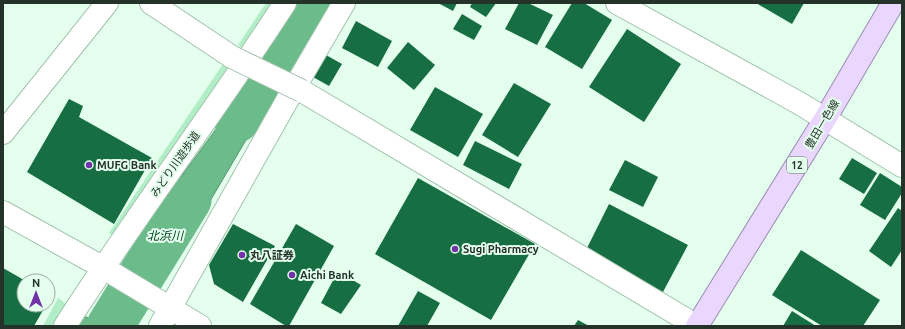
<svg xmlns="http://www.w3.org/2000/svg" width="905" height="329" viewBox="0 0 905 329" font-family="Ubuntu,'Noto Sans JP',sans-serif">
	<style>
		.green { fill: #b1edc6 }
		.water { fill: #6cbc8b; stroke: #57936e }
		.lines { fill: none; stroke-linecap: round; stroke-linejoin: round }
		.river { stroke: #6cbc8b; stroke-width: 47 }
		.building { fill: #166e42 }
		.pedestrian-casing { stroke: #a2c3ad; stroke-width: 24 }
		.minor-casing { stroke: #a2c3ad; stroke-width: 24 }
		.tertiary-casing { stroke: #a2c3ad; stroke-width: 24 }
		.primary-casing { stroke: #9b8cb4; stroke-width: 24 }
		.pedestrian { stroke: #fff; stroke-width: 22 }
		.minor { stroke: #fff; stroke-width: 22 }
		.tertiary { stroke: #fff; stroke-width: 22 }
		.primary { stroke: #e9d7ff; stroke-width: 22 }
		.minor-bridge-casing { stroke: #a2c3ad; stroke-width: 24; stroke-linecap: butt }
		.minor-bridge { stroke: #fff; stroke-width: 22 }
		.poi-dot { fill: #7233a8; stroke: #e4ffed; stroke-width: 1.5 }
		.labels { text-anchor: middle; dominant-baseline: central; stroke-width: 4; stroke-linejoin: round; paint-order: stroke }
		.shield { fill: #e4ffed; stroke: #5e7064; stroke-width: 1 }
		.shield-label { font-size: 10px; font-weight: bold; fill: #253229 }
		.street-label { font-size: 11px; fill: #253229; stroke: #e4ffed }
		.poi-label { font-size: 11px; font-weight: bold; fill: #253229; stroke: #e4ffed; text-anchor: start }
		.water-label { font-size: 12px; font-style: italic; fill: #004223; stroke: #e4ffed }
	</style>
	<rect width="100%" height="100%" fill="#e4ffed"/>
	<!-- green -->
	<g class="green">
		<path d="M 266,3 L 301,3 L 265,69 L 238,45 Z"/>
		<path d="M 225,61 L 252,79 L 178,181 L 127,247 L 109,233 Z"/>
		<path d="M 58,298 L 84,317 L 78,326 L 43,326 Z"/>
	</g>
	<!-- water -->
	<g class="water">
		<path d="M 301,3 L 328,3 L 294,63 L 272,51 Z"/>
		<path d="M 254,78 L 276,89 L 173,264 L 133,242 Z"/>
		<path d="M 83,316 L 111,326 L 77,326 Z"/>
	</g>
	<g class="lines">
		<!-- river -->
		<g class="river">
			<path d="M 237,119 L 311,3"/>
			<path d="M 110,326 L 188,200"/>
		</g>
	</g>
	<!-- building -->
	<g class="building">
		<path d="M 438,3 L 457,3 L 453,11 Z"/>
		<path d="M 472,3 L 496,3 L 486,17 L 470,7 Z"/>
		<path d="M 519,3 L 528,3 L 553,15 L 537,45 L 505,29 Z"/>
		<path d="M 572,3 L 584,3 L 612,20 L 582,69 L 545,47 Z"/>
		<path d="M 756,3 L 804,3 L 792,24 Z"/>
		<path d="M 462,14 L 482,26 L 474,40 L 453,29 Z"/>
		<path d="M 356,21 L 392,41 L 378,67 L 342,48 Z"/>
		<path d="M 627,29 L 681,64 L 644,122 L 589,87 Z"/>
		<path d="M 408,42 L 435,65 L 414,90 L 387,68 Z"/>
		<path d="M 326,55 L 342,64 L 329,86 L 313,77 Z"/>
		<path d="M 514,83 L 551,104 L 518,157 L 482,135 Z"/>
		<path d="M 435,87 L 483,114 L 458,157 L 410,130 Z"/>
		<path d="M 69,99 L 83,106 L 79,117 L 152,158 L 114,224 L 27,172 Z"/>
		<path d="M 475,141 L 522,164 L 509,189 L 463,165 Z"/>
		<path d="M 852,158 L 877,173 L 864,194 L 839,179 Z"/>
		<path d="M 625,160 L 658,177 L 643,207 L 609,190 Z"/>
		<path d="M 880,173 L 902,187 L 902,193 L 885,220 L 860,205 Z"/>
		<path d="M 418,178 L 535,244 L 491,320 L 375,254 Z"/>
		<path d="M 609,204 L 688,245 L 663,292 L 585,252 Z"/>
		<path d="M 898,208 L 902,211 L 902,250 L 891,267 L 869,251 Z"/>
		<path d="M 233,224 L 275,246 L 243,302 L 214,284 L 209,265 Z"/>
		<path d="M 296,224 L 334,246 L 289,326 L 286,326 L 250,304 Z"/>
		<path d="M 801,250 L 880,300 L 863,326 L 822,326 L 772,295 Z"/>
		<path d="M 3,268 L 24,280 L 24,305 L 46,305 L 34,326 L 3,326 Z"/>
		<path d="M 338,271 L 361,285 L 341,314 L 321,303 Z"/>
		<path d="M 418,291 L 440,303 L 427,326 L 398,326 Z"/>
		<path d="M 792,311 L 816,326 L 783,326 Z"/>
		<path d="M 578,320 L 589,326 L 574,326 Z"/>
	</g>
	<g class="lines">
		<defs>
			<path id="pedestrian" d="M 65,326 C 135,216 214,113 285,3"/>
			<g id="minor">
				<path d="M 151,3 L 232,57"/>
				<path d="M 617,3 L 799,103 L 902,166"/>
				<path d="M 302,91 L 697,326"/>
				<path d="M 160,326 L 289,97 L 344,3"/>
			</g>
			<g id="tertiary">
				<path d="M 3,133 L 107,3"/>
				<path d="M 3,212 L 102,267 L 200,326"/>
			</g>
			<path id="primary" d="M 697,326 L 825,119 L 893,3"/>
		</defs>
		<!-- pedestrian casing -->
		<use href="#pedestrian" class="pedestrian-casing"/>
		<!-- minor casing -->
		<use href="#minor" class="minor-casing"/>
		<!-- tertiary casing -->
		<use href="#tertiary" class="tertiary-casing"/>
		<!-- primary casing -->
		<use href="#primary" class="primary-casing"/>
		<!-- pedestrian -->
		<use href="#pedestrian" class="pedestrian"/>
		<!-- minor -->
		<use href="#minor" class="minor"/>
		<!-- tertiary -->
		<use href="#tertiary" class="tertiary"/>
		<!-- primary -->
		<use href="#primary" class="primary"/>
		<defs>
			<path id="minor-bridge" d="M 232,57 L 302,91"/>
		</defs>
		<!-- minor-bridge casing -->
		<use href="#minor-bridge" class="minor-bridge-casing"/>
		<!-- minor-bridge -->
		<use href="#minor-bridge" class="minor-bridge"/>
	</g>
	<!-- markers -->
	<g class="poi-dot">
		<circle cx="89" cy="165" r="4"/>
		<circle cx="455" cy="249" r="4"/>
		<circle cx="242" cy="255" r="4"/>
		<circle cx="292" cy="275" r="4"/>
	</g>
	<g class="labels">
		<!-- shield labels -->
		<rect class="shield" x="787" y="157" width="20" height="16" rx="3"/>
		<g class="shield-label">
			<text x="797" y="165">12</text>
		</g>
		<!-- street labels -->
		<g class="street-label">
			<text transform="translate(822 124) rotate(-59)">豊田一色線</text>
			<text transform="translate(175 164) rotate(-55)">みどり川遊歩道</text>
		</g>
		<!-- poi labels -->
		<g class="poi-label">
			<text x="97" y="165">MUFG Bank</text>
			<text x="463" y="249">Sugi Pharmacy</text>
			<text x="250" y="255">丸八証券</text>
			<text x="300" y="275">Aichi Bank</text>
		</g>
		<!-- water labels -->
		<g class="water-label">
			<text x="165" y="235">北浜川</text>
		</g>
	</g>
	<!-- border -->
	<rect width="905" height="329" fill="none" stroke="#253229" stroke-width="8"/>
	<!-- north arrow -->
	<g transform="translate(36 293)"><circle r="19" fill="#e4ffed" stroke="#98ad9f"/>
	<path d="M0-3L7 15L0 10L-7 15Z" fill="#7233a8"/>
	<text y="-6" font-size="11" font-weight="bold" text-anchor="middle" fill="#253229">N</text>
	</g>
</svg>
